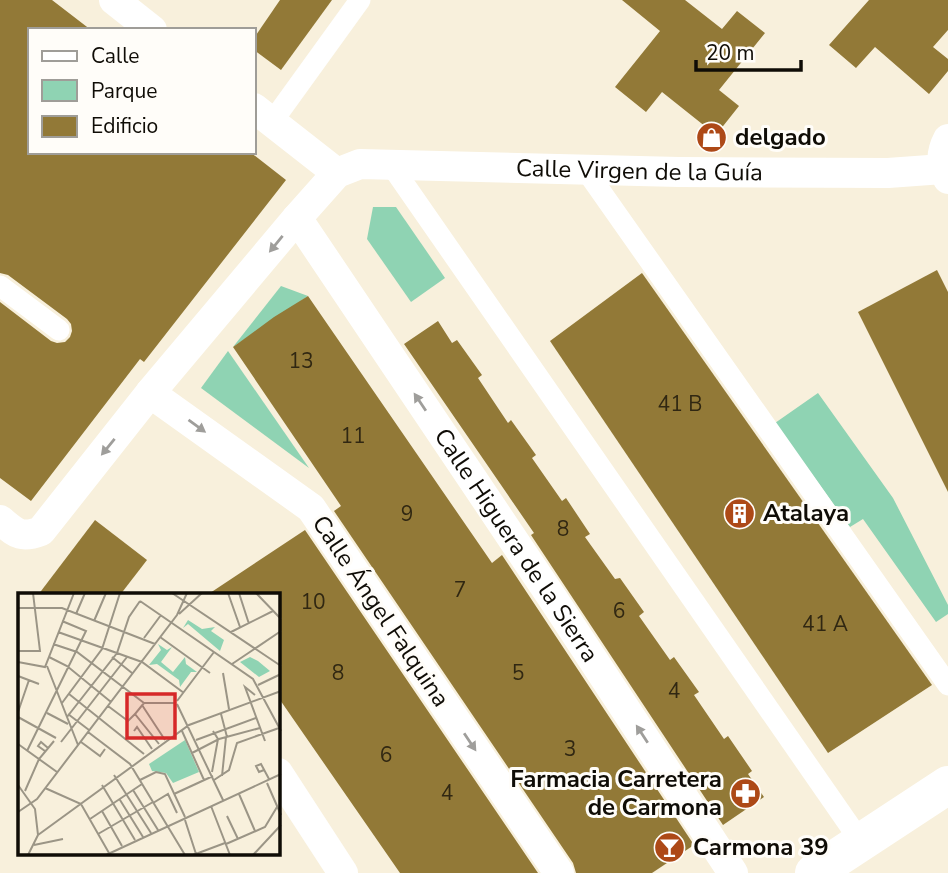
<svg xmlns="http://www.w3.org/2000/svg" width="948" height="873" viewBox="0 0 948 873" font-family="'Nunito Sans',sans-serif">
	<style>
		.green { fill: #8fd3b3 }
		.building { fill: #927937 }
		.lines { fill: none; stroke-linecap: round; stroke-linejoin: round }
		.pedestrian { stroke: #fff; stroke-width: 21 }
		.minor { stroke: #fff; stroke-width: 30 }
		.secondary { stroke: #fff; stroke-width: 38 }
		.oneway { fill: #9f9e9b }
		.labels { text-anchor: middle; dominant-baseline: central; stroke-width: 6; stroke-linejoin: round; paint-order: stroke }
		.number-label { font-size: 21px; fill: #302712 }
		.poi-label { font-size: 24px; font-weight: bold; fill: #0f0c06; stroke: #fffdf9; text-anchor: start }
		.street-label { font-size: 24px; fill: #0f0c06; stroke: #fffdf9 }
		.inset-road { fill: none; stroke: #9b9586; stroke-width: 2 }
		.view { fill: #d62828; fill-opacity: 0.15; stroke: #d62828; stroke-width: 3.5 }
		.inset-edge { fill: none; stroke: #0f0c06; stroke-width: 3.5 }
	</style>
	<rect width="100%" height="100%" fill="#f8f0dc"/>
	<!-- green -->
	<g class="green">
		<path d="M 373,207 L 396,207 L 445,278 L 411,302 L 367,239 Z"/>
		<path d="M 281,286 L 308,296 L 233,347 Z"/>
		<path d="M 228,351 L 309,468 L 201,388 Z"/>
		<path d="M 818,393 L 893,498 L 948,605 L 948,614 L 936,622 L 863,519 L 850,527 L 775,423 Z"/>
	</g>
	<!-- building -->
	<g class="building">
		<path d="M 0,0 L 52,0 L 91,30 L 30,30 L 30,152 L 250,152 L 286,180 L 144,362 L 140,359 L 31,501 L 0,478 L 0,302 L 51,341 L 57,343 L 65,342 L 70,337 L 72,331 L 71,324 L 67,319 L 8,275 L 0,273 Z"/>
		<path d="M 280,0 L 332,0 L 281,70 L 254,50 L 254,38 Z"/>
		<path d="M 622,0 L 685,0 L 722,29 L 737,11 L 765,33 L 719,90 L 739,106 L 716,135 L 662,92 L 646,112 L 615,87 L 660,31 Z"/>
		<path d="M 869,0 L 948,0 L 948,30 L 933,47 L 948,59 L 948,71 L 929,94 L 875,47 L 856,68 L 829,45 Z"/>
		<path d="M 937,270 L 948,292 L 948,492 L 858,312 Z"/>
		<path d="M 642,273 L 932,685 L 828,753 L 550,341 Z"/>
		<path d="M 308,296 L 492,563 L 502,555 L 694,845 L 652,873 L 576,873 L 573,863 L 334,511 L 341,506 L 233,347 L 274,317 Z"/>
		<path d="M 438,321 L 452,343 L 457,340 L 482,375 L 478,378 L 508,423 L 511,420 L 536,455 L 532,458 L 562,501 L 566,498 L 590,534 L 585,537 L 615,579 L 620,578 L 644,612 L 639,616 L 670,660 L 674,657 L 699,692 L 694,695 L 724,739 L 728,736 L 752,771 L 748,774 L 764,797 L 723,825 L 531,535 L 534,533 L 404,344 Z"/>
		<path d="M 95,520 L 147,560 L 120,595 L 38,595 Z"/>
		<path d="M 305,530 L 538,873 L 400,873 L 278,697 L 278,595 L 207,595 Z"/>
	</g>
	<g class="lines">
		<!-- pedestrian -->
		<g class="pedestrian">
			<path d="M 272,122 L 360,0"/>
			<path d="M 391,165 L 861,842"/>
			<path d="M 585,169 L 948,685"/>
			<path d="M 0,286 L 59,330"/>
		</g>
		<!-- minor -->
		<g class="minor">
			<path d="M 114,0 L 152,30"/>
			<path d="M 254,108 L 337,173"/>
			<path d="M 948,139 C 941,152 940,166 948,179"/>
			<path id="s1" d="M 297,218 L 551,596 L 733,873"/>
			<path d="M 0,520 C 16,533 20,539 41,531 L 150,393"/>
			<path d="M 278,773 L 343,873"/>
			<path id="s2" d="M 559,873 L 311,508 L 150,393 L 297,218 L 337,173 L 360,164 L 679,172 L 888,173 L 943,169"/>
		</g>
		<!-- secondary -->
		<path class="secondary" d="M 814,873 L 948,785"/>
	</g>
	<!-- one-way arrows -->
	<defs><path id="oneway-solid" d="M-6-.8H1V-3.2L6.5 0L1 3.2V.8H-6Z" transform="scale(1.75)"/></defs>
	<g class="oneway">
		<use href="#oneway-solid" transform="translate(276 244) rotate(129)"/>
		<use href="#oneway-solid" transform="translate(420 402) rotate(-124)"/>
		<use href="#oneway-solid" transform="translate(197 426) rotate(36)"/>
		<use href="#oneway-solid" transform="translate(108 447) rotate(129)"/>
		<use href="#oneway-solid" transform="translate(642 734) rotate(-123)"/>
		<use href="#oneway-solid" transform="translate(470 742) rotate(56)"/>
	</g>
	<!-- icons -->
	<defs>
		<symbol id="shop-disc" viewBox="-11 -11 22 22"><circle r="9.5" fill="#ad4917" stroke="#fffdf9"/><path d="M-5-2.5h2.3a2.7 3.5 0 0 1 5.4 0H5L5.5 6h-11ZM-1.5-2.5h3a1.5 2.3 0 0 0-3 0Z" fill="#fff"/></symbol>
		<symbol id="building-disc" viewBox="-11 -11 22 22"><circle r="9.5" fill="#ad4917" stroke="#fffdf9"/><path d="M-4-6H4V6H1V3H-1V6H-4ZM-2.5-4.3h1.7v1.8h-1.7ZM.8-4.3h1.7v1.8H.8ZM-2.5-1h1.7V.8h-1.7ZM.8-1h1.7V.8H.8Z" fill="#fff"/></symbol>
		<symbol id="pharmacy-disc" viewBox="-11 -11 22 22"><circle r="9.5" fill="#ad4917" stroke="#fffdf9"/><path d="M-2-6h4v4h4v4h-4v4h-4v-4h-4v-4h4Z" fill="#fff"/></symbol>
		<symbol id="bar-disc" viewBox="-11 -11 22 22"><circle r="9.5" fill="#ad4917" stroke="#fffdf9"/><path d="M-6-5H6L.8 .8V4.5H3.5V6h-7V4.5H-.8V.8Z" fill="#fff"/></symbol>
	</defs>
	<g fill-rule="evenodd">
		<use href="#shop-disc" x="694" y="120" width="35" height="35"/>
		<use href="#building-disc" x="722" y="496" width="35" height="35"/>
		<use href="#pharmacy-disc" x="728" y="776" width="35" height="35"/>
		<use href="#bar-disc" x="652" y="830" width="35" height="35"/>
	</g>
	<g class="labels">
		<!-- number labels -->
		<g class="number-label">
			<text x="301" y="361">13</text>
			<text x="680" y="404">41 B</text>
			<text x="353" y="436">11</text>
			<text x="407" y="514">9</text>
			<text x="563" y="529">8</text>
			<text x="460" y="590">7</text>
			<text x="313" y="602">10</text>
			<text x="619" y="611">6</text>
			<text x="825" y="624">41 A</text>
			<text x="338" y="673">8</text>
			<text x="518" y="673">5</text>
			<text x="674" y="691">4</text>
			<text x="570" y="749">3</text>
			<text x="386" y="755">6</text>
			<text x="447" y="793">4</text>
		</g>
		<!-- poi labels -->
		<g class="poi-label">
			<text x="735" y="137">delgado</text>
			<text x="763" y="513">Atalaya</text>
			<text x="722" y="779" text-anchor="end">Farmacia Carretera<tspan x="722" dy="28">de Carmona</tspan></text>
			<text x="693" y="847">Carmona 39</text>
		</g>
		<!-- street labels -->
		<g class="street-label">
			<text stroke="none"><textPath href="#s2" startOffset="1232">Calle Virgen de la Guía</textPath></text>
			<text stroke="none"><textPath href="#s1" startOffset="394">Calle Higuera de la Sierra</textPath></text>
			<text transform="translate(381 611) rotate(56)">Calle Ángel Falquina</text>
		</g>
	</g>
	<!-- overview -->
	<g transform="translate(18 593)">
		<rect width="262" height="262" fill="#f8f0dc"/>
		<path d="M 170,27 L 184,36 L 197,34 L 193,38 L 206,47 L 202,58 L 170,31 L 165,35 ZM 140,51 L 149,57 L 154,54 L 143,69 L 155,79 L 167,64 L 168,71 L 179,79 L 173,79 L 162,94 L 161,87 L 139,71 L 131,72 L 143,57 ZM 232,64 L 240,68 L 252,78 L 241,84 L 222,69 ZM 167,147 L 181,179 L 155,190 L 148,180 L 134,178 L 131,171 Z" fill="#8fd3b3"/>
		<path class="inset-road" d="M 154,0 L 263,73M 210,0 L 222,34M 221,0 L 231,31M 238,0 L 263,26M 122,8 L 235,86 L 263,138M 0,15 L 44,15 L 137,51M 58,21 L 67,0M 161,21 L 184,0M 76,28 L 88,0M 40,39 L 124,69 L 166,100M 213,39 L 255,18M 142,44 L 192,80M 126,45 L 143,22M 35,51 L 59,59 L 126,110M 0,58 L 22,58 L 15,0M 31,64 L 49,73 L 93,109M 94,64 L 114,80M 0,69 L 27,74 L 56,0M 214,71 L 263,38M 29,73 L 60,152M 205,80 L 211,116M 0,83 L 21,91M 240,92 L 263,81M 51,101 L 126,161M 237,102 L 227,94 L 247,148M 159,108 L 196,59M 44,110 L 84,56 L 102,0M 126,110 L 117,121 L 141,151M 126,110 L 157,110M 159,111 L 205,207M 124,112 L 147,147M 90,113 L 110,128 L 117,121M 0,119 L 11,87M 29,120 L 50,131M 50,121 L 71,137M 203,121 L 209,144M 0,124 L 38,145M 49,124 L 99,60 L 111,24 L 122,8M 116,138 L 119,134 L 134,156M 164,138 L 186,187M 70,139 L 112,171 L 167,262M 178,147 L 238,125M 43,149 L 109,64M 63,149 L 82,163 L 87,156M 0,151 L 39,179M 9,158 L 68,38 L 44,28M 27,158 L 20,153 L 23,149 L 30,155M 174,160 L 201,146 L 242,135M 246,177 L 241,179 L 238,173 L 243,171 L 251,186M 194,179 L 200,146 L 195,138M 96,182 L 133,240M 204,183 L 208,144M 122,187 L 138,179 L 147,181 L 167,224M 196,187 L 211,177 L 219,150 L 261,135M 249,190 L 263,222M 0,192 L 17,216 L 20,242 L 10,262M 84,192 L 117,247M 27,195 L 63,211 L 91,260M 115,197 L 140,237M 7,198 L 21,166 L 36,148M 156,201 L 195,183M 221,201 L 237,238M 102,207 L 125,244M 135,210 L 150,201 L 159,220M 193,213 L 212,262M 84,218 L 104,253M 0,219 L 19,206 L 159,22 L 169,0M 209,223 L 220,246M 72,226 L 124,191M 167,227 L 178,261M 80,241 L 135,209M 20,242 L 171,132 L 263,98M 208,251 L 247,234 L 259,214M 16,252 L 45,246M 88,262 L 263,181M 175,262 L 207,250M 235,262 L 263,232"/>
		<path class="view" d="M 109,101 L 157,101 L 157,145 L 109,145 Z"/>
		<rect width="262" height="262" class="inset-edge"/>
	</g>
	<!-- legend -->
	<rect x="28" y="28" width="228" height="126" fill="#fffdf9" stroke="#9f9d98" stroke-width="2"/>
	<rect x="42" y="51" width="35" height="10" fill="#ffffff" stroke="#9f9d98" stroke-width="2"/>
	<text x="91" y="63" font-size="21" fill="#0f0c06">Calle</text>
	<rect x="42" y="80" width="35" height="21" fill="#8fd3b3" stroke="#9f9d98" stroke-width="2"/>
	<text x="91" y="98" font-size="21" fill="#0f0c06">Parque</text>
	<rect x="42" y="116" width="35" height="21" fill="#927937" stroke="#9f9d98" stroke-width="2"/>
	<text x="91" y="133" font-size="21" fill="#0f0c06">Edificio</text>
	<!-- scale -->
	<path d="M696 60v10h105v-10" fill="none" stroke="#0f0c06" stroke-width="3.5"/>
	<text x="706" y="60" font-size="21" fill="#0f0c06" stroke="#fffdf9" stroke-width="5" paint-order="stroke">20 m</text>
</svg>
